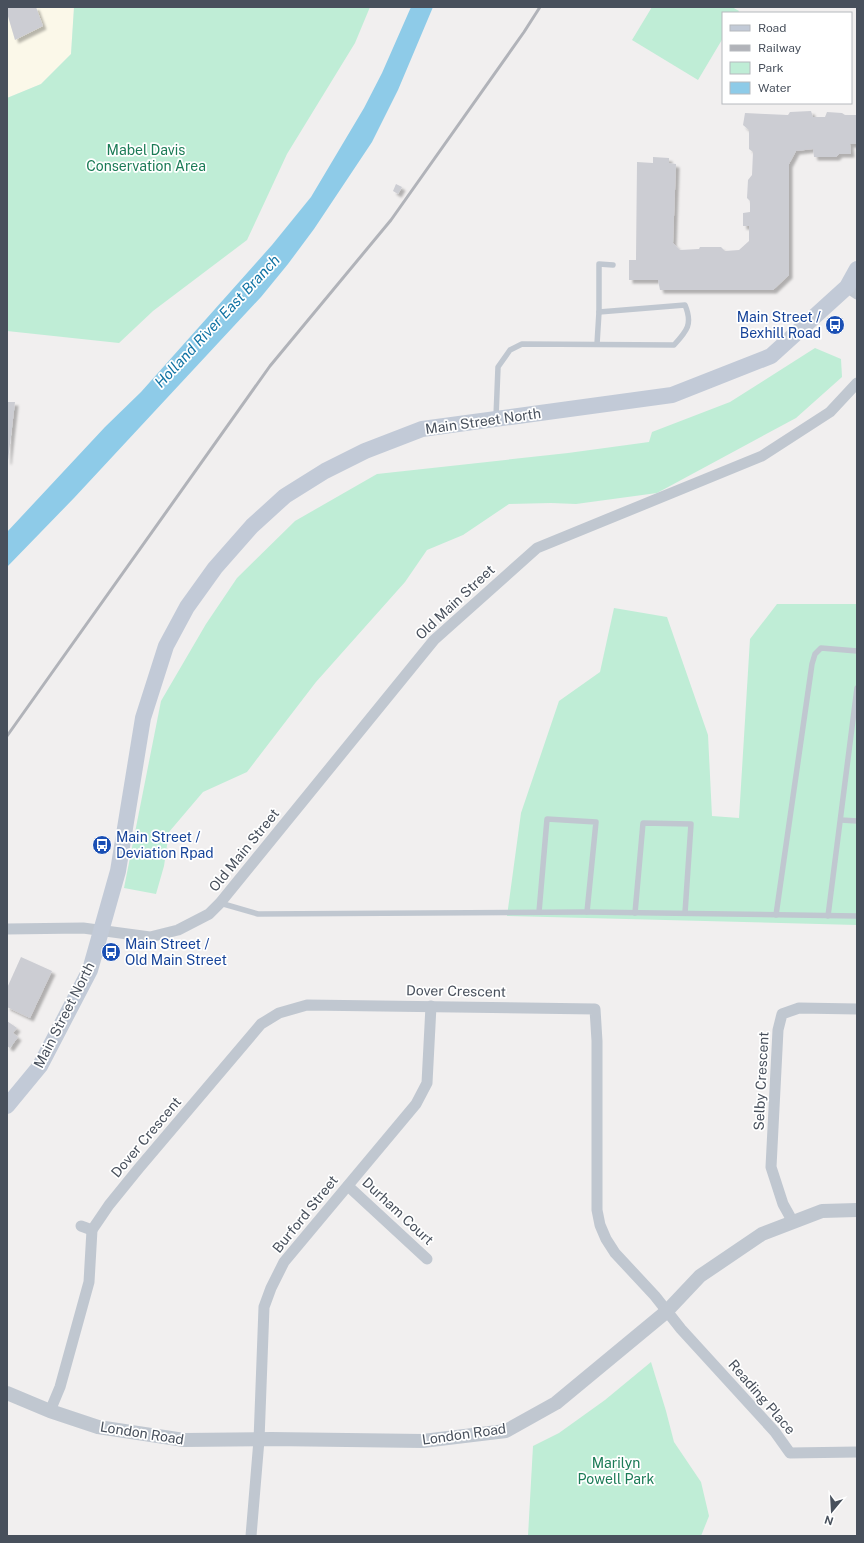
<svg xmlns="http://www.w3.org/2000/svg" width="864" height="1543" viewBox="0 0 864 1543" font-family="'Public Sans',sans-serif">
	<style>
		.commercial { fill: #fbf8e9 }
		.education { fill: #e2e0e1 }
		.green { fill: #bfedd6 }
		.water { fill: #8ecbe8 }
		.building { fill: #cccdd3; filter: url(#shadow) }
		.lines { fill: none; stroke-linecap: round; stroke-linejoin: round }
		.service { stroke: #c0c7d0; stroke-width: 5.5 }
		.minor { stroke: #c0c7d0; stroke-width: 11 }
		.tertiary { stroke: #c0c7d0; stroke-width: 14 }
		.secondary { stroke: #c2cad7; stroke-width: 16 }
		.rail { stroke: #b1b3b9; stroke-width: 3 }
		.labels { text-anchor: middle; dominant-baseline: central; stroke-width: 3.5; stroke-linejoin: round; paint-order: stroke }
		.park-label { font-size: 14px; fill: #1b7b56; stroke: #fff }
		.transit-label { font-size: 14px; fill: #164399; stroke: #fff; text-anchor: start }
		.street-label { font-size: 14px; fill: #48505c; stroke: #fff }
		.water-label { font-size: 15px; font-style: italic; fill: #1274a4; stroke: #fff }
	</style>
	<defs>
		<filter id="shadow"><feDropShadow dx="3.5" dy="3.5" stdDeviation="1" flood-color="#0004"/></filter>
	</defs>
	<rect width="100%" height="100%" fill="#f1efef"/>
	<!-- commercial -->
	<path class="commercial" d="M 7,7 L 74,7 L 71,54 L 41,84 L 7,98 Z"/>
	<!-- education -->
	<path class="education" d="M 274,1535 L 428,1536 L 274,1536 Z"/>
	<!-- green -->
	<g class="green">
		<path d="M 74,7 L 370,7 L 355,43 L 287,154 L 247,240 L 153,311 L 119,343 L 7,331 L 7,98 L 41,84 L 71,54 Z"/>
		<path d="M 652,7 L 732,7 L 739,11 L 738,13 L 723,13 L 723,38 L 698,80 L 632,40 Z"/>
		<path d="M 815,348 L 841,359 L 842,377 L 796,418 L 657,493 L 576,504 L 551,503 L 509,504 L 463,535 L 427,550 L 405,582 L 316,682 L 247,772 L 203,792 L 169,832 L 164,866 L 156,894 L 124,888 L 161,701 L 206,624 L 237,578 L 295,521 L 377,474 L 568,453 L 649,442 L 652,432 L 730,402 Z"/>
		<path d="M 777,604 L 857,604 L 857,925 L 507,916 L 521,813 L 559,701 L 600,672 L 614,608 L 667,617 L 708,735 L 712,816 L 739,818 L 750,639 Z"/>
		<path d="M 651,1362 L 666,1411 L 674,1442 L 701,1482 L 709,1516 L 701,1536 L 528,1536 L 533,1446 L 559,1433 L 605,1400 Z"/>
	</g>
	<!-- water -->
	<path class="water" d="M 411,7 L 433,7 L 398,90 L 372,142 L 314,229 L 288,264 L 261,297 L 74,498 L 7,567 L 7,532 L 105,427 L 141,392 L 272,245 L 311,197 L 364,108 L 382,73 Z"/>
	<!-- building -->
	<g class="building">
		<path d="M 7,7 L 36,7 L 43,26 L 15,40 L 7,13 Z"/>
		<path d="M 811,111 L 813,117 L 825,117 L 827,112 L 842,113 L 845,115 L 857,115 L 857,144 L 850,144 L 851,154 L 839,154 L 836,157 L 814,157 L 813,149 L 796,151 L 789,164 L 789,275 L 773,290 L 660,290 L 658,280 L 629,280 L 629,260 L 636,260 L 637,162 L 653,163 L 653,157 L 669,158 L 669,163 L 676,164 L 673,243 L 680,250 L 699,249 L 700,247 L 721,247 L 725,251 L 739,250 L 749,241 L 749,226 L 743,226 L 743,213 L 750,212 L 750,201 L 747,198 L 748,180 L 752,175 L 753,152 L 749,149 L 749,130 L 743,125 L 745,113 L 788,115 L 790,112 Z"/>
		<path d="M 396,184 L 402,187 L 398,194 L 393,191 Z"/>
		<path d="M 7,402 L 15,402 L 8,461 L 7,461 Z"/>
		<path d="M 21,957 L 52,971 L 30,1018 L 7,1007 L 7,988 Z"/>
		<path d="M 7,1021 L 17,1028 L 13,1033 L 18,1037 L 10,1048 L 7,1046 Z"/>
	</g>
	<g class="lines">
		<!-- service -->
		<g class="service">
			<path d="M 597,344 L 599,312 L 599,264 L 613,265"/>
			<path d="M 496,417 L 498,367 L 510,350 L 522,344 L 674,345 C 687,331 693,324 685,305 L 599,312"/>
			<path d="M 841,820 L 857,821"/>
			<path d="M 220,903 L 258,914 L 587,912 L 857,916"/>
			<path d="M 539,912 L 547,819 L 596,822 L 587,912"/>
			<path d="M 635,913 L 643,823 L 691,824 L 685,913"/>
			<path d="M 776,915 L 812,664 L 815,654 L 821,648 L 857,651"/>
			<path d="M 828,916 L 857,688"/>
		</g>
		<!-- minor -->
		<g class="minor">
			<path d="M 847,287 L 857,294"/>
			<path d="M 7,929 L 83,928 L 150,937 L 178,930 L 209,914 L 220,903 L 434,640 L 537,548 L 762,456 L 830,412 L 857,383"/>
			<path d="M 348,1186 L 427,1259"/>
			<path d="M 793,1222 L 783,1204 L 771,1167 L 778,1030 L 782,1014 L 799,1008 L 857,1009"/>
			<path d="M 81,1226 L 92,1230"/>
			<path d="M 50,1411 L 60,1387 L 89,1282 L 92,1230 L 109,1205 L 139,1168 L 261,1024 L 279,1013 L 307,1005 L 595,1009 L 597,1041 L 597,1210 L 600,1225 L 606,1239 L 615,1253 L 655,1296 L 681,1329 L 775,1432 L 790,1453 L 857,1452"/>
			<path d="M 251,1536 L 259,1440 L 264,1307 L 271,1288 L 284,1262 L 416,1104 L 427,1083 L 431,1006"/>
		</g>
		<!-- tertiary -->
		<path class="tertiary" d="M 7,1393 L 50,1411 L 98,1427 L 184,1440 L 271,1439 L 423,1441 L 506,1431 L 556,1403 L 666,1312 L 700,1276 L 762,1234 L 822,1211 L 857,1210"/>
		<!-- secondary -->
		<path class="secondary" d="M 7,1106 L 40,1066 L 90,970 L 118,871 L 143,718 L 166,646 L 187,607 L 215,568 L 252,526 L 285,496 L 325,471 L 365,451 L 422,429 L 672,395 L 771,356 L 847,287 L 857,269"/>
		<!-- rail -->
		<path class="rail" d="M 7,736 L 270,366 L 391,220 L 524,32 L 540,7"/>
	</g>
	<!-- icons -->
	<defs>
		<symbol id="bus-disc" viewBox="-11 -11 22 22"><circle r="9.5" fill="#1a4fb4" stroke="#fff"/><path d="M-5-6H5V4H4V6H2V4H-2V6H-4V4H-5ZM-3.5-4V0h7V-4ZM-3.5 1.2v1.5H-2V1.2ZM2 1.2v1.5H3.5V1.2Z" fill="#fff"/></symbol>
	</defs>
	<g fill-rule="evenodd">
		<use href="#bus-disc" x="824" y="314" width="22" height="22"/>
		<use href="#bus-disc" x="91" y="834" width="22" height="22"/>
		<use href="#bus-disc" x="100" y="941" width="22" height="22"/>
	</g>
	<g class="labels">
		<!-- park labels -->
		<g class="park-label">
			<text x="146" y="150">Mabel Davis<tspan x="146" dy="16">Conservation Area</tspan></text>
			<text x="616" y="1463">Marilyn<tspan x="616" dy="16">Powell Park</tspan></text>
		</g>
		<!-- transit labels -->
		<g class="transit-label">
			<text x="821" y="317" text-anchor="end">Main Street /<tspan x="821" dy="16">Bexhill Road</tspan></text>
			<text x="116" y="837">Main Street /<tspan x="116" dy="16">Deviation Rpad</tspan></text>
			<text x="125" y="944">Main Street /<tspan x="125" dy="16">Old Main Street</tspan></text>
		</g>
		<!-- street labels -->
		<g class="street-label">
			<text transform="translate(483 421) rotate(-8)">Main Street North</text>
			<text transform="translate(455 602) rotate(-43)">Old Main Street</text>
			<text transform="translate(244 850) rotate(-51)">Old Main Street</text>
			<text transform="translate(456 991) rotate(1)">Dover Crescent</text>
			<text transform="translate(64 1015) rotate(-63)">Main Street North</text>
			<text transform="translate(761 1081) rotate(-87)">Selby Crescent</text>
			<text transform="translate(146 1137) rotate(-50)">Dover Crescent</text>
			<text transform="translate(398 1211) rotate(43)">Durham Court</text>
			<text transform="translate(305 1214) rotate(-51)">Burford Street</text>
			<text transform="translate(762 1397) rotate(49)">Reading Place</text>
			<text transform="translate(142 1433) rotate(9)">London Road</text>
			<text transform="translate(464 1434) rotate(-8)">London Road</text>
		</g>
		<!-- water labels -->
		<g class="water-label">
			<text transform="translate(217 321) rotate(-47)">Holland River East Branch</text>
		</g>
	</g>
	<!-- border -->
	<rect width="864" height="1543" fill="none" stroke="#48505c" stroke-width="16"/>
	<!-- legend -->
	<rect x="722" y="12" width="130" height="92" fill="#ffffff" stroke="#b6b9be"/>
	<rect x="730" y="25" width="20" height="6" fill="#c2cad7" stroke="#b6b9be"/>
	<text x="758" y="32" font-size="12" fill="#48505c">Road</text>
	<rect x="730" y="45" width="20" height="6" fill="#b1b3b9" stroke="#b6b9be"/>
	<text x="758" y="52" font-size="12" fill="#48505c">Railway</text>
	<rect x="730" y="62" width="20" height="12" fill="#bfedd6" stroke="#b6b9be"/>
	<text x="758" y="72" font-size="12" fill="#48505c">Park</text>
	<rect x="730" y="82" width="20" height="12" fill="#8ecbe8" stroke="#b6b9be"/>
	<text x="758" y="92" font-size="12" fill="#48505c">Water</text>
	<!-- north arrow -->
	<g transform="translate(832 1511) rotate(198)" stroke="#ffffff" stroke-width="3" paint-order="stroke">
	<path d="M0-3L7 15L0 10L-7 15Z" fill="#48505c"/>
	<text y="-6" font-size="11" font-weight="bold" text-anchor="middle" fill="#48505c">N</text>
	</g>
</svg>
